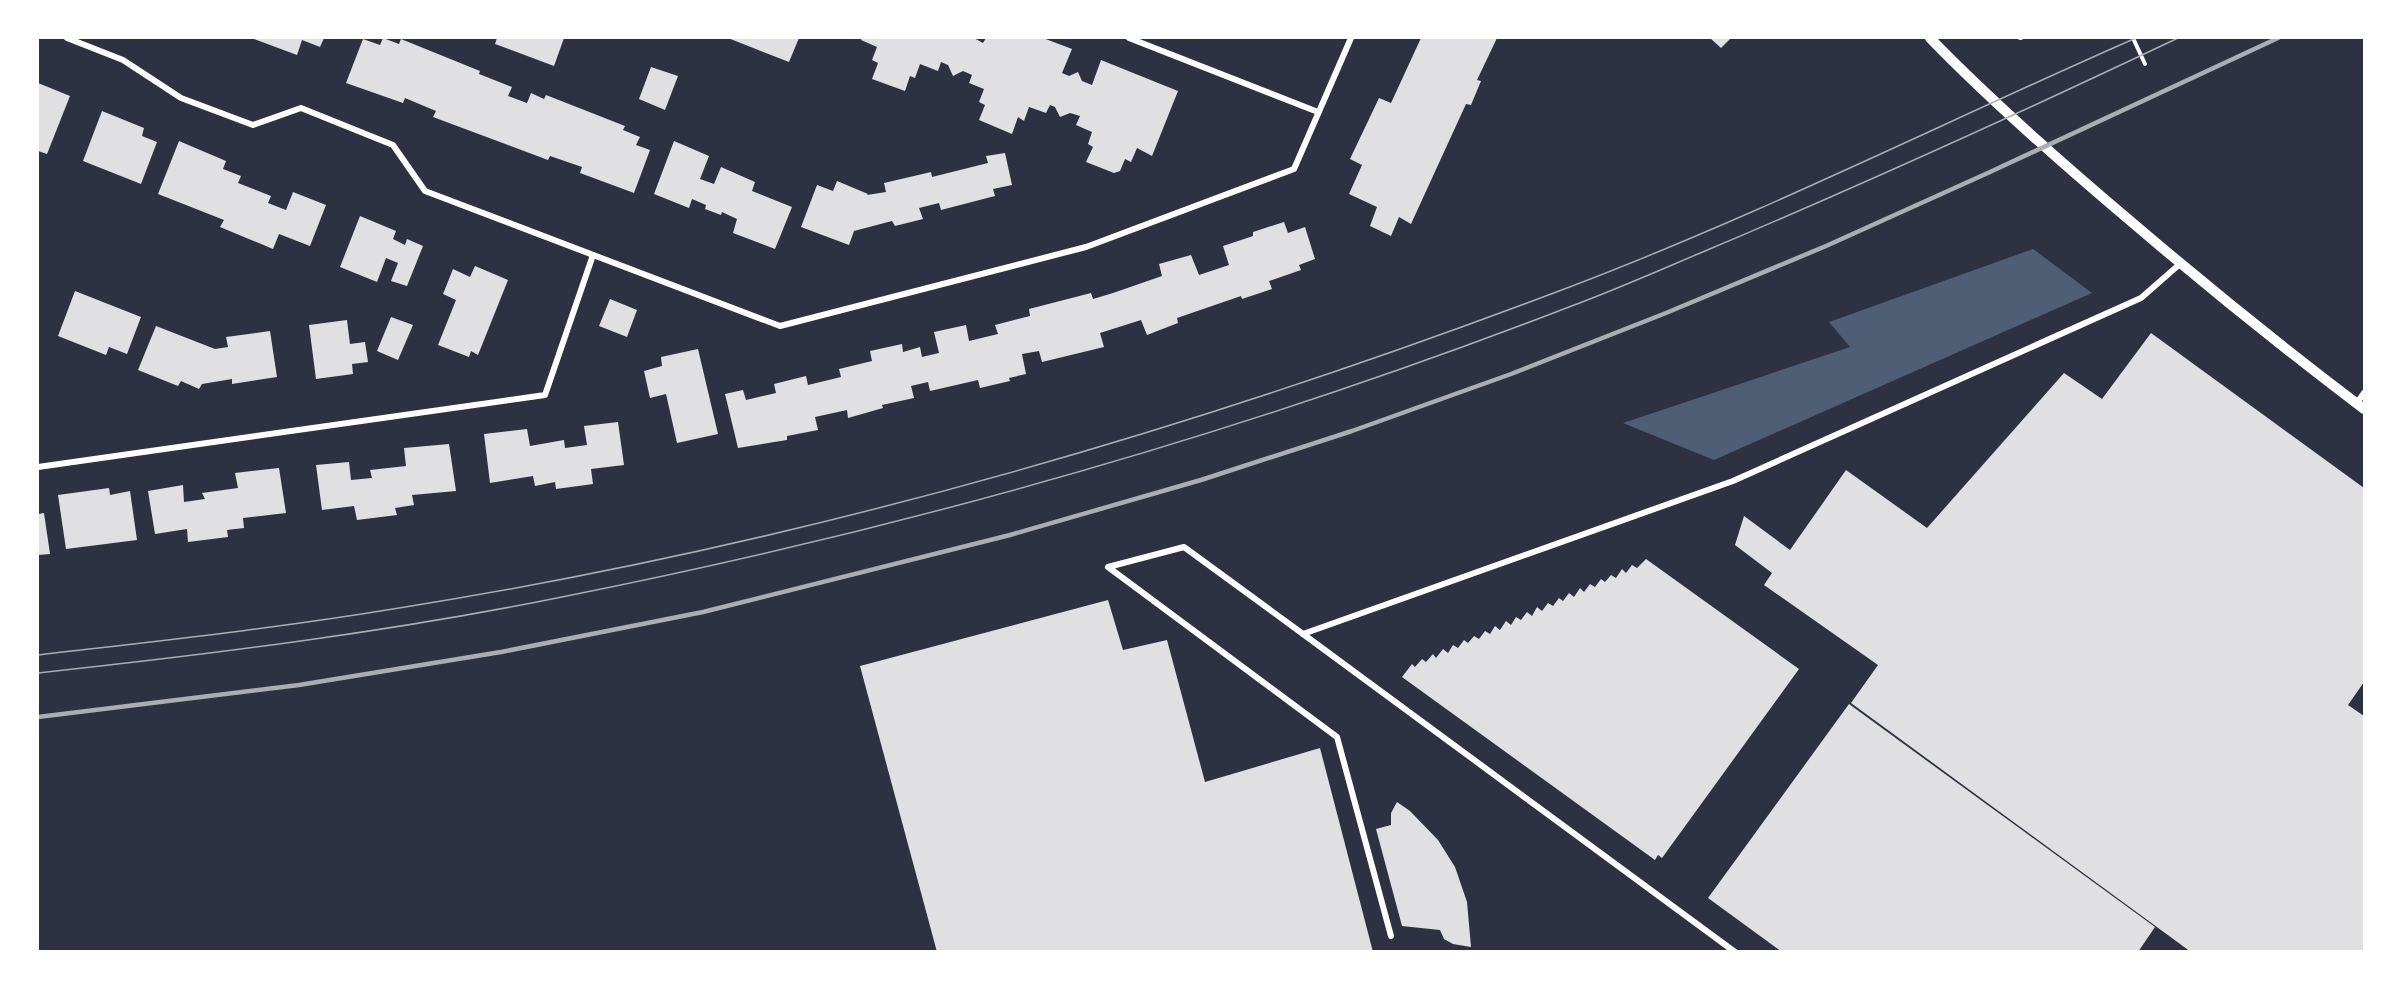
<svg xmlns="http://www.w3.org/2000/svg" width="2402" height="989" viewBox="0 0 2402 989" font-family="'Noto Sans',sans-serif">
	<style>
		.water { fill: #4f5d75 }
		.building { fill: #e0e0e3 }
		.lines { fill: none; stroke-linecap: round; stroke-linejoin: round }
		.path { stroke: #fff; stroke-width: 4 }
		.minor { stroke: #fff; stroke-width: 6 }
		.tertiary { stroke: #fff; stroke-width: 10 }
		.tram { stroke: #abadb3; stroke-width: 1.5 }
		.rail { stroke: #abadb3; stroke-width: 4.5 }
	</style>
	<rect width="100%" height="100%" fill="#2d3142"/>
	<!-- water -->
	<path class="water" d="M 2033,249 L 2092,293 L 1714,460 L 1623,423 L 1850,347 L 1829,322 Z"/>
	<!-- building -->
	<g class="building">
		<path d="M 251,38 L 324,38 L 320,47 L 302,40 L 297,55 Z"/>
		<path d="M 383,38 L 399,44 L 401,39 L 480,71 L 479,74 L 512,87 L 508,96 L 527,103 L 531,93 L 544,99 L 546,95 L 625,126 L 623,130 L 640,137 L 636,145 L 650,150 L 634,193 L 580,173 L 582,167 L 550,156 L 548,160 L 433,117 L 436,111 L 405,98 L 403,103 L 346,83 L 363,39 L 380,45 Z"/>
		<path d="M 497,38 L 564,38 L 554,66 L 495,44 Z"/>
		<path d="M 728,38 L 799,38 L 789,62 Z"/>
		<path d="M 862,38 L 974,38 L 983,43 L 986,38 L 1043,38 L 1072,49 L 1062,73 L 1069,76 L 1078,72 L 1082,81 L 1092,85 L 1101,60 L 1178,91 L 1152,156 L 1137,148 L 1131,162 L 1125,159 L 1120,171 L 1114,173 L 1086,162 L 1093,147 L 1088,144 L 1092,132 L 1076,125 L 1080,116 L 1070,113 L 1060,117 L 1055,107 L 1050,105 L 1046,113 L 1029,107 L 1024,121 L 1018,117 L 1012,134 L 979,120 L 985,105 L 979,102 L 984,89 L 969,83 L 972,75 L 963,71 L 953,76 L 948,65 L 941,62 L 938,71 L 920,64 L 915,78 L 910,76 L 905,91 L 872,79 L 878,63 L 872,60 L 877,47 L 861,40 Z"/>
		<path d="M 1421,38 L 1497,38 L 1477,80 L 1481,81 L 1471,105 L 1466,104 L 1411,224 L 1399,217 L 1391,236 L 1370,226 L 1377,207 L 1349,194 L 1362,165 L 1350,159 L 1379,98 L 1391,103 Z"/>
		<path d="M 1710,38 L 1731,38 L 1721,48 Z"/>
		<path d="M 651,67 L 678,76 L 665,110 L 639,99 Z"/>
		<path d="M 38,83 L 70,96 L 47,154 L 38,151 Z"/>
		<path d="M 102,111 L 144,128 L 142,136 L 157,142 L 141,184 L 83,161 Z"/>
		<path d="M 179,141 L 226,161 L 223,169 L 241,176 L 238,183 L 271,196 L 268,203 L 286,210 L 293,192 L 326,205 L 310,246 L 279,234 L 273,249 L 220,227 L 224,220 L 158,194 Z"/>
		<path d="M 674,141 L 709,156 L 700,179 L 714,184 L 721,167 L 755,182 L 752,191 L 792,207 L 775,249 L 733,233 L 737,219 L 722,212 L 721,215 L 705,209 L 706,205 L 692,199 L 689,208 L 654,194 Z"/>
		<path d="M 1005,153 L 1012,185 L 993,189 L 995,196 L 941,210 L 939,203 L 919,208 L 923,219 L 895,226 L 892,221 L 854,231 L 849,245 L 801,227 L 817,185 L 833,191 L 837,181 L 868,194 L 867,195 L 886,192 L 884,183 L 931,172 L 932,177 L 988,163 L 986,156 Z"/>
		<path d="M 360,216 L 396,231 L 393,239 L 405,245 L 407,239 L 423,246 L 407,286 L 391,281 L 398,263 L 386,258 L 377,282 L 340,267 Z"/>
		<path d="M 1284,222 L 1288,233 L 1305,227 L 1315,259 L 1299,265 L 1301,270 L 1269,281 L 1272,289 L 1242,299 L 1241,296 L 1177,318 L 1178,323 L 1147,335 L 1141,320 L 1100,333 L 1104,347 L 1042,362 L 1039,351 L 1022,354 L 1026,374 L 1009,378 L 1010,381 L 980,388 L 978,380 L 930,391 L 928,382 L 911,386 L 914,398 L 882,405 L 883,408 L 848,418 L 847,410 L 815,417 L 818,430 L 787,436 L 787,440 L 738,448 L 725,394 L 743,390 L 746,400 L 776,393 L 774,384 L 806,376 L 808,385 L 841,377 L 839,369 L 872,361 L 870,351 L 902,344 L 903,352 L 920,347 L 922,357 L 939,353 L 934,332 L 966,325 L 969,341 L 998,334 L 995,325 L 1030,316 L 1029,309 L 1091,293 L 1093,299 L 1113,293 L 1162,276 L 1159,264 L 1191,255 L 1199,275 L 1229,265 L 1223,246 L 1253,236 L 1253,232 Z"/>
		<path d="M 475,266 L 508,280 L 478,355 L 471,351 L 469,357 L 438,345 L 456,300 L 443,294 L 453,269 L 470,277 Z"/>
		<path d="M 75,291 L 141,317 L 127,354 L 109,347 L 106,355 L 58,336 Z"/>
		<path d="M 610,299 L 637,310 L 627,337 L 599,326 Z"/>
		<path d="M 391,317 L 413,325 L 398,360 L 377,351 Z"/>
		<path d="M 347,320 L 350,344 L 365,342 L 368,362 L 352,364 L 353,374 L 316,379 L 309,325 Z"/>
		<path d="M 156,326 L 215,349 L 228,347 L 226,337 L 270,331 L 277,377 L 232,384 L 232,379 L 202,384 L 199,389 L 181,381 L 178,386 L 138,370 Z"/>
		<path d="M 2151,333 L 2364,488 L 2364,682 L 2348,705 L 2364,716 L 2364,952 L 2191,952 L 1851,703 L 1878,665 L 1764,585 L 1772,573 L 1735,545 L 1744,516 L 1790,550 L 1846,470 L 1927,528 L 2064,373 L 2102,399 Z"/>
		<path d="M 698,349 L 718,434 L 677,443 L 666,394 L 650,398 L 644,371 L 662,366 L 661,357 Z"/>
		<path d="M 618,422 L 624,465 L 591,469 L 593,484 L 556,489 L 555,482 L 535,486 L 533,476 L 490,483 L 484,434 L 527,429 L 530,446 L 564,440 L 565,448 L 587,445 L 584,426 Z"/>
		<path d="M 449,444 L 456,491 L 412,495 L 414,505 L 395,508 L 397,515 L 357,520 L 354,506 L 322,510 L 316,465 L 349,462 L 351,480 L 372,478 L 370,470 L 406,466 L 404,448 Z"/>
		<path d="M 279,468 L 286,513 L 243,518 L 244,528 L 227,530 L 228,537 L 188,542 L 187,529 L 155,534 L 148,491 L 183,485 L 184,502 L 205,499 L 202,493 L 238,488 L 235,473 Z"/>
		<path d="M 109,488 L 110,495 L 130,491 L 137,540 L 66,549 L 58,495 Z"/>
		<path d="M 44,513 L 50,554 L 38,555 L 38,514 Z"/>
		<path d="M 1646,559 L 1799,669 L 1662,858 L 1658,855 L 1655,860 L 1402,677 L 1412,664 L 1415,667 L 1422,659 L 1426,662 L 1433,654 L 1436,658 L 1443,649 L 1448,653 L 1453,645 L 1458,648 L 1464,640 L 1468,643 L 1474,636 L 1479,639 L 1485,631 L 1490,634 L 1495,626 L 1500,630 L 1506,621 L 1511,625 L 1516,617 L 1521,620 L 1527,612 L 1532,616 L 1537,607 L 1542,611 L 1548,603 L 1553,606 L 1559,598 L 1563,601 L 1569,593 L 1574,597 L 1580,588 L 1584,592 L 1590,584 L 1595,587 L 1601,579 L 1605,582 L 1611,575 L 1616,578 L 1622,569 L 1626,573 L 1632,565 L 1637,568 Z"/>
		<path d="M 1108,600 L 1123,650 L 1167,640 L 1205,782 L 1320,748 L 1373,952 L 937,952 L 860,666 Z"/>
		<path d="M 1849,704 L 2155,927 L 2138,952 L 1782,952 L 1708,898 Z"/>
		<path d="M 1397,802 L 1410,811 L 1438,840 L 1455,867 L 1467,902 L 1471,947 L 1453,944 L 1444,939 L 1440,930 L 1402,926 L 1376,829 L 1391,825 L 1391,813 Z"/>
	</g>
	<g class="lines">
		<!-- path -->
		<g class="path">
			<path d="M 2020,38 L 2021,38"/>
			<path d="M 2133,38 L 2145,64"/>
		</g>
		<!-- minor -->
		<g class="minor">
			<path d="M 67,38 L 123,60 L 181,98 L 253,125 L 301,108 L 393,145 L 425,191 L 780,326 L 1086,247 L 1294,169 L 1351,38"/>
			<path d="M 1129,38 L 1318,112"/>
			<path d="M 2357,403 L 2364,393"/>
			<path d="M 38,467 L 545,395 L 593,255"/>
			<path d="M 1303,634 L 1735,952"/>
			<path d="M 1391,936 L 1337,737 L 1108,567 L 1184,547 L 1303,634 L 1733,481 L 2141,298 L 2181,263"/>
		</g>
		<!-- tertiary -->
		<path class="tertiary" d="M 1930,38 C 1994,104 2064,165 2134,224 C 2209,288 2286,350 2364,409"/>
		<!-- tram -->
		<g class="tram">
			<path d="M 38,655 C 158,641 279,628 399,608 C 796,545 1184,433 1559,291 C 1756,217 1944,122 2136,38"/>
			<path d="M 38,673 C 213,654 389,632 562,597 C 905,529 1243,433 1569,307 C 1615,290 1660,270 1705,251 C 1864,184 2022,112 2178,38"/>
		</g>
		<!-- rail -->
		<path class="rail" d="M 38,717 L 299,685 L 501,652 L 703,612 L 1010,535 L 1201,480 L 1352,431 L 1511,374 L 1666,313 L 1826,246 L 1990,172 L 2278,38"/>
	</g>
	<!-- border -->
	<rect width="2402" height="989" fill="none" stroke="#ffffff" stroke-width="78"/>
</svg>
